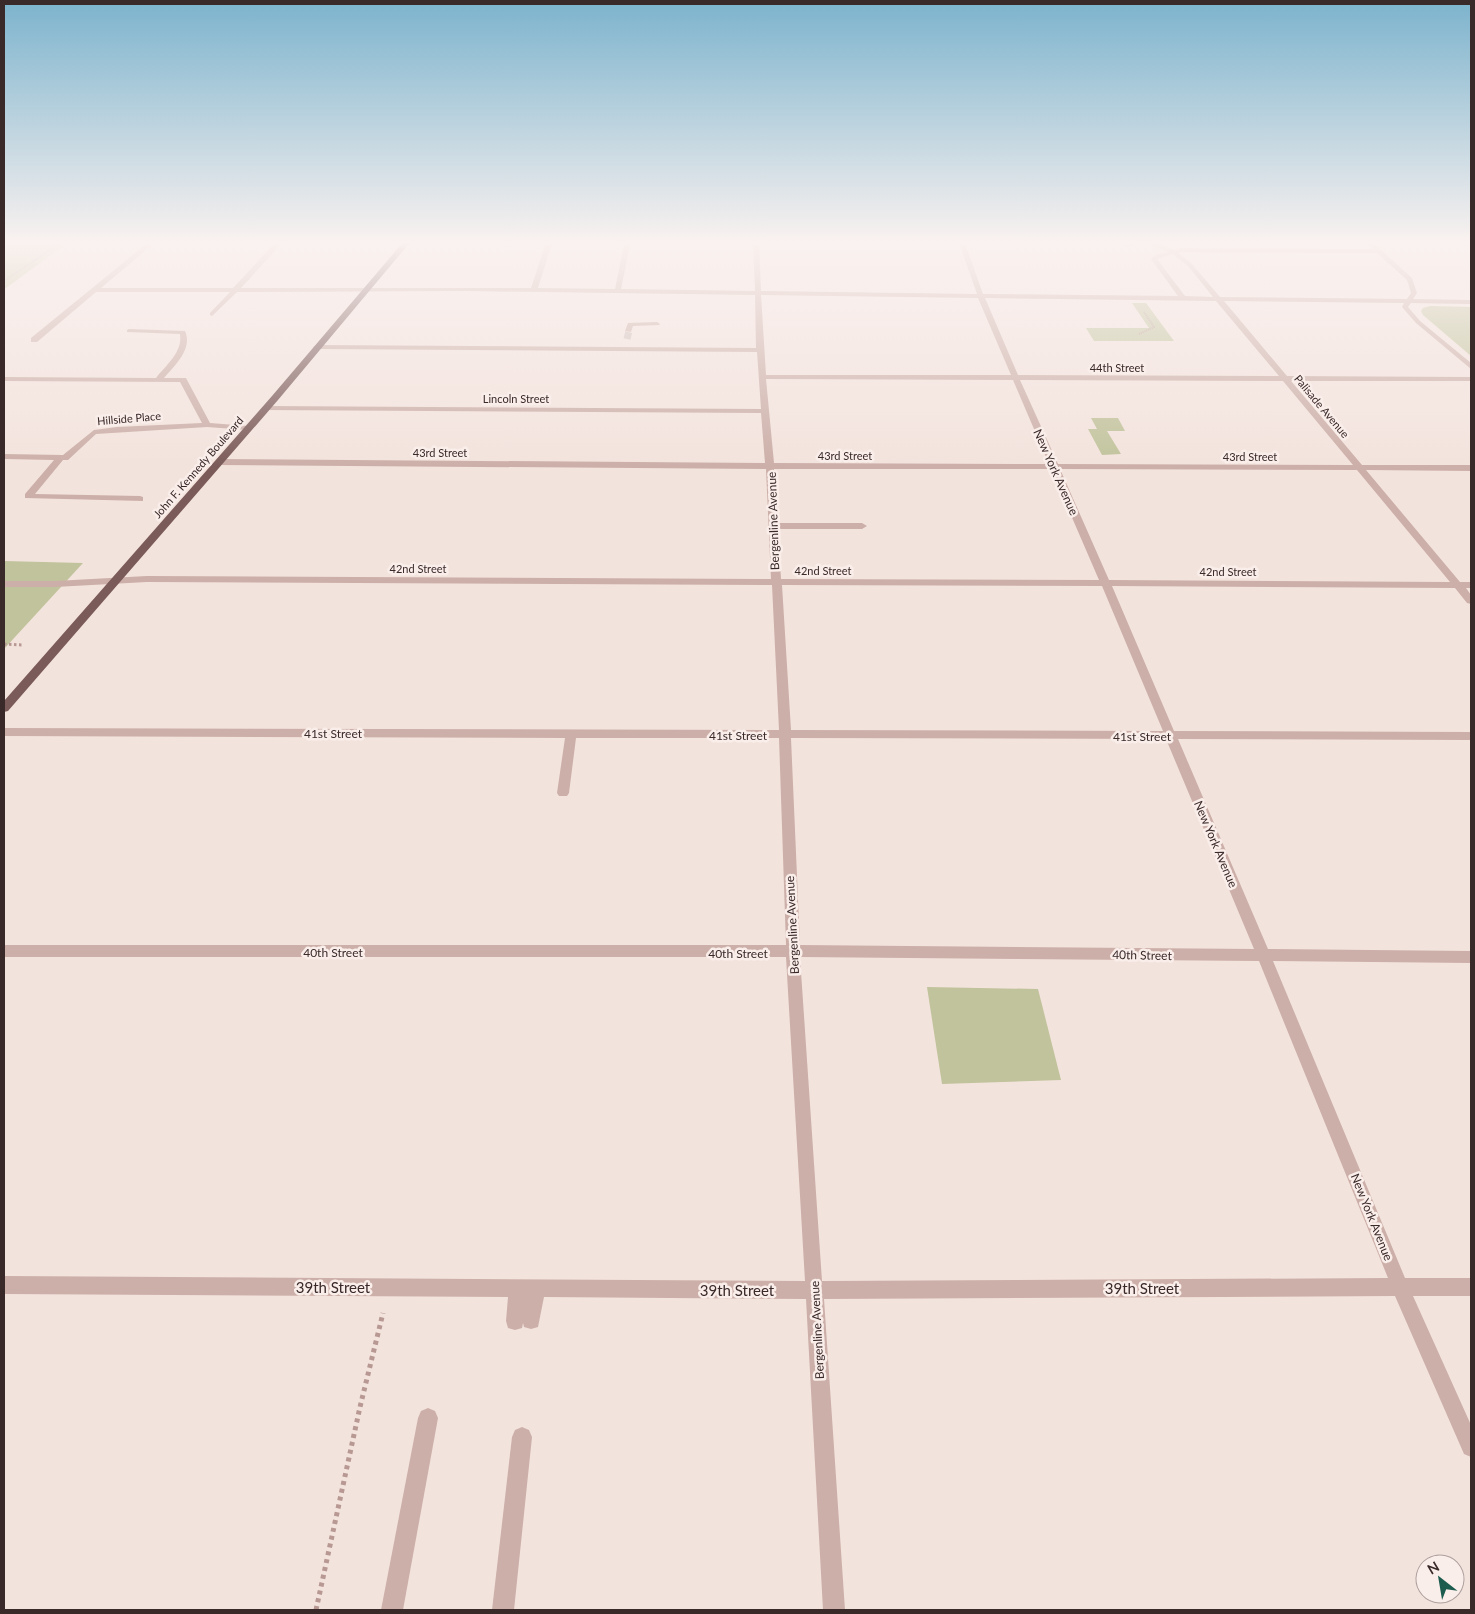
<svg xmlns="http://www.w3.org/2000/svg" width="1475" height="1614" viewBox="0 0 1475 1614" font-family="Lato,sans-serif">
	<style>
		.green { fill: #c1c39c }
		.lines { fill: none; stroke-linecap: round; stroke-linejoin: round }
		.minor-tunnel { stroke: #cebeb9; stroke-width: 7; stroke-dasharray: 7 3; stroke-linecap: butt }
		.path-far2 { stroke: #b89892; stroke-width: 2; stroke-dasharray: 1 1; stroke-linecap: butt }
		.path-far1 { stroke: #b89892; stroke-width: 3; stroke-dasharray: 2.5 2.5; stroke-linecap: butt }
		.path { stroke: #b89892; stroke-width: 5; stroke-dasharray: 4 4; stroke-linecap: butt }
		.minor { fill: #ccafa8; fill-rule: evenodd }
		.major { fill: #7b5b59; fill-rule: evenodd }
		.labels { text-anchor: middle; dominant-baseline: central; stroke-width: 5; stroke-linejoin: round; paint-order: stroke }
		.far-street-label { font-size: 11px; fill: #392929; stroke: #faeeea }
		.street-label { font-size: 12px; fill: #392929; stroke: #faeeea }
		.near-street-label { font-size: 15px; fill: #392929; stroke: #faeeea }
	</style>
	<rect width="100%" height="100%" fill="#f3e3dd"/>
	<!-- green -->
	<g class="green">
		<path d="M 4,240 L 72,240 L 6,288 L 4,288 Z"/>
		<path d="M 1132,303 L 1146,303 L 1174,341 L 1094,341 L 1086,328 L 1149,328 Z"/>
		<path d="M 1430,306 L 1471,307 L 1471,356 L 1423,315 L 1421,311 L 1423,308 Z"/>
		<path d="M 1091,418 L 1118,418 L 1125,431 L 1107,431 L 1121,454 L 1102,455 L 1088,429 L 1097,429 Z"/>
		<path d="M 4,561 L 83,563 L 4,649 Z"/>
		<path d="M 927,987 L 1038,989 L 1061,1080 L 942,1084 Z"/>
	</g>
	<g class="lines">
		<!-- minor-tunnel -->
		<path class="minor-tunnel" d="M 627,339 L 629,331"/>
		<!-- path-far2 -->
		<g class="path-far2">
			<path d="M 4,281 L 53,248 L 54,244 L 50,240"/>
			<path d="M 1139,334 L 1154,327 L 1144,312"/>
		</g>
		<!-- path-far1 -->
		<path class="path-far1" d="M 4,644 L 23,645"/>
		<!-- path -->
		<path class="path" d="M 316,1610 L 360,1407 L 383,1313"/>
		<!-- minor -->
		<g class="minor">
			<path d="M 151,240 L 158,240 L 101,288 L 233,288 L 278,240 L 285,240 L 241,288 L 531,288 L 547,240 L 553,240 L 538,288 L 615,289 L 625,240 L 631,240 L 621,289 L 755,291 L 753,240 L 759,240 L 761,291 L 977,294 L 958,240 L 964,240 L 983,294 L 1178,296 L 1151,259 L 1156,255 L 1168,252 L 1148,244 L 1127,246 L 1109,240 L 1127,242 L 1151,240 L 1174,250 L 1181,248 L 1373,249 L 1363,240 L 1370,240 L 1412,278 L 1417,293 L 1413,299 L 1471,300 L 1471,304 L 1411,303 L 1408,307 L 1420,321 L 1471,363 L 1471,369 L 1416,323 L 1402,307 L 1404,303 L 1224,301 L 1287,376 L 1471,377 L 1471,381 L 1291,381 L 1362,465 L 1471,465 L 1471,471 L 1366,470 L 1460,582 L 1471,582 L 1471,588 L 1466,588 L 1471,595 L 1471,604 L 1467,603 L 1455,588 L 1112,586 L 1174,731 L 1471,732 L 1471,740 L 1178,739 L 1268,949 L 1471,951 L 1471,963 L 1273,961 L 1405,1278 L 1471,1278 L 1471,1296 L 1413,1296 L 1471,1425 L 1471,1457 L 1464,1454 L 1395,1296 L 824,1299 L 845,1610 L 823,1610 L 806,1299 L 544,1297 L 538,1327 L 531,1329 L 524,1327 L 523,1323 L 522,1328 L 515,1330 L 508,1328 L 506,1321 L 508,1297 L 4,1294 L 4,1276 L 805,1281 L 786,957 L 4,957 L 4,945 L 786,945 L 779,738 L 576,738 L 569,793 L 567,796 L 559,796 L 557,793 L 565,738 L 4,736 L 4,728 L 779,730 L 772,585 L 147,582 L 55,587 L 4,587 L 4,581 L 55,581 L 147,576 L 771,579 L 766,469 L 219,465 L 215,462 L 219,459 L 765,463 L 761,413 L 266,410 L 262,408 L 266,406 L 761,409 L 757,352 L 317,349 L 313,347 L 317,345 L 756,348 L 755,295 L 464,291 L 237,292 L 212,316 L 210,315 L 210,313 L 230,292 L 96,292 L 37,342 L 31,342 L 31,338 ZM 1181,252 L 1377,253 L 1407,280 L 1411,293 L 1407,299 L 1220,297 L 1192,264 L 1178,253 ZM 1173,254 L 1188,266 L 1213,297 L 1185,296 L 1157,259 ZM 761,295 L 978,298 L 1011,375 L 766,375 ZM 985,298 L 1216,301 L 1279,376 L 1018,375 ZM 766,379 L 1013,380 L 1049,464 L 774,463 ZM 1020,380 L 1283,381 L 1353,465 L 1058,464 ZM 774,469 L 1051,469 L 1099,580 L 781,579 L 778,529 L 862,529 L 867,526 L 862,523 L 778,523 ZM 1060,469 L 1357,470 L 1450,582 L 1109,580 ZM 782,585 L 1102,586 L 1163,731 L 791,730 ZM 791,738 L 1166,739 L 1254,949 L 800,945 ZM 800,957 L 1259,961 L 1388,1278 L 822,1281 Z"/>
			<path d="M 657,322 L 660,324 L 659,325 L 633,326 L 631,332 L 625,331 L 628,323 Z"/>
			<path d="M 129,329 L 185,331 C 193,349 175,365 164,378 L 186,378 L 210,423 L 248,426 L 252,428 L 248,430 L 207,427 L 96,434 L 68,460 L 63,460 L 35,494 L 140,496 L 143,497 L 143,501 L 25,498 L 25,494 L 54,460 L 4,459 L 4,454 L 63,455 L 94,430 L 117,427 L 202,423 L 180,382 L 4,381 L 4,377 L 156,378 C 166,365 183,352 180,334 L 127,332 L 127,330 Z"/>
			<path d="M 428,1408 L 435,1411 L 438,1418 L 403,1610 L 381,1610 L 418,1418 L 421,1411 Z"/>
			<path d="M 522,1427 L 529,1430 L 532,1437 L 514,1610 L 492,1610 L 512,1437 L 515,1430 Z"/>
		</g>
		<!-- major -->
		<path class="major" d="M 405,240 L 412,240 L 278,400 L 8,711 L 4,712 L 4,701 L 272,396 Z"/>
	</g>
	<!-- sky -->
	<linearGradient id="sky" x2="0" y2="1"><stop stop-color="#7cb3cd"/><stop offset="0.52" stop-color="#faf2f0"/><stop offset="1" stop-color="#faf2f0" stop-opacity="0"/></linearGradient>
	<rect width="1475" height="466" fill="url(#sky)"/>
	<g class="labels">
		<!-- far-street labels -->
		<g class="far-street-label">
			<text x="1117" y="367">44th Street</text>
			<text x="516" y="398">Lincoln Street</text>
			<text transform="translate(1322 406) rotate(50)">Palisade Avenue</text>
			<text transform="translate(129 418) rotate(-5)">Hillside Place</text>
			<text x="440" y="452">43rd Street</text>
			<text x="845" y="455">43rd Street</text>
			<text x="1250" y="456">43rd Street</text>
			<text transform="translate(198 467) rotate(-49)">John F. Kennedy Boulevard</text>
			<text x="418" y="568">42nd Street</text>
			<text x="823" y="570">42nd Street</text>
			<text x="1228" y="571">42nd Street</text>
		</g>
		<!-- street labels -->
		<g class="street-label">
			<text transform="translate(1056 472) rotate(66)">New York Avenue</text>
			<text transform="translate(773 521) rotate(-92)">Bergenline Avenue</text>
			<text x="333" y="733">41st Street</text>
			<text x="738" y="735">41st Street</text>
			<text x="1142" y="736">41st Street</text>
			<text transform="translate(1216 844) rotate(67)">New York Avenue</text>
			<text transform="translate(792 925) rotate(-93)">Bergenline Avenue</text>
			<text x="333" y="952">40th Street</text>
			<text x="738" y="953">40th Street</text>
			<text transform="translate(1142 955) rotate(1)">40th Street</text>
			<text transform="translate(1372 1217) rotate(68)">New York Avenue</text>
			<text transform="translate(817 1330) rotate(-93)">Bergenline Avenue</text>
		</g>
		<!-- near-street labels -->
		<g class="near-street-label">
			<text x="333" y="1287">39th Street</text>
			<text x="1142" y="1288">39th Street</text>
			<text x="737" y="1290">39th Street</text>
		</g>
	</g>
	<!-- border -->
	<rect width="1475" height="1614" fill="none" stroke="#392929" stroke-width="10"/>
	<!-- north arrow -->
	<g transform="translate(1440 1579) rotate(329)"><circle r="24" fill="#faeeea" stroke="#ad9f9d"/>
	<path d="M0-4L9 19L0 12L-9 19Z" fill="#1c5c4f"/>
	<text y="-8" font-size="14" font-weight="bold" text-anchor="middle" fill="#392929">N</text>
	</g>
</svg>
